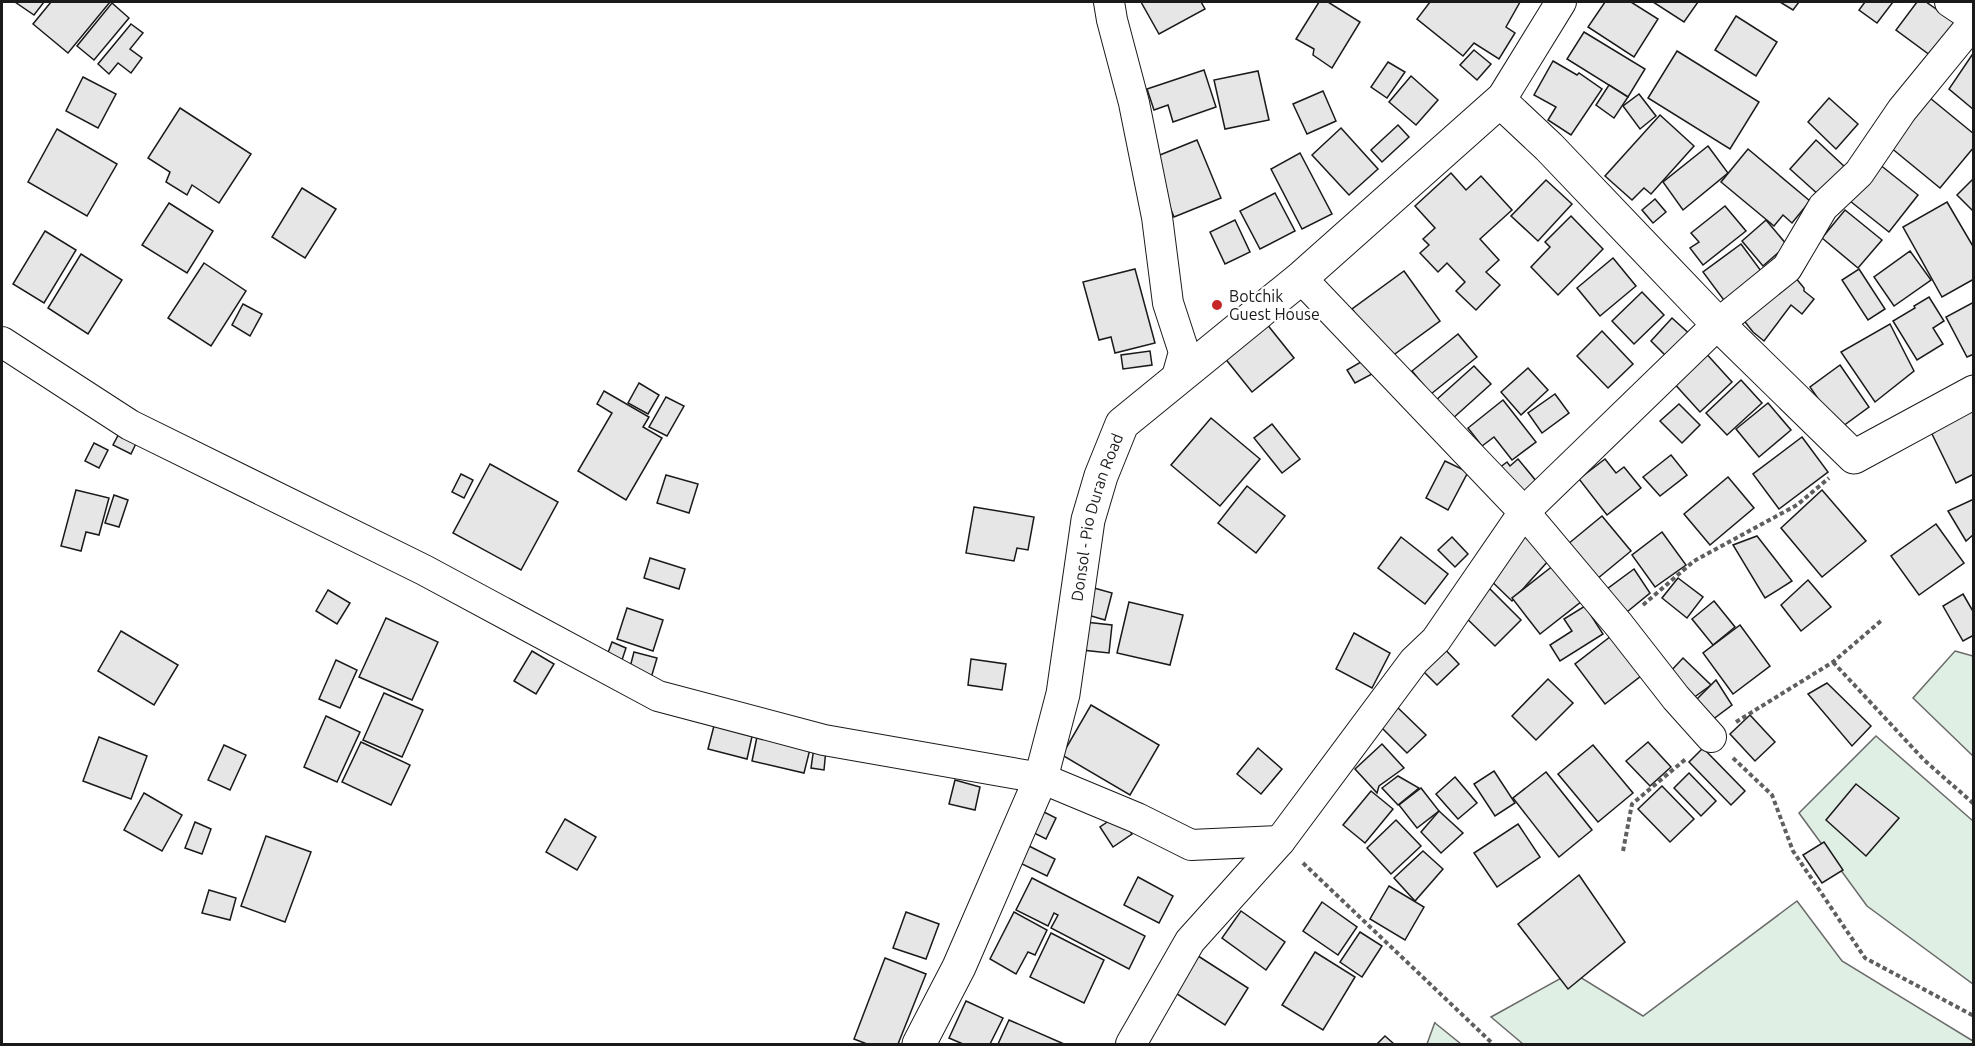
<svg xmlns="http://www.w3.org/2000/svg" width="1975" height="1046" viewBox="0 0 1975 1046" font-family="Ubuntu,sans-serif">
	<style>
		.green { fill: #e0efe3; stroke: #6a6a6a; stroke-width: 1.5 }
		.building { fill: #e6e6e6; stroke: #1a1a1a; stroke-width: 1.5 }
		.lines { fill: none; stroke-linecap: round; stroke-linejoin: round }
		.street-casing { stroke: #1a1a1a; stroke-width: 32 }
		.secondary-casing { stroke: #1a1a1a; stroke-width: 35 }
		.path { stroke: #5f5f5f; stroke-width: 4; stroke-dasharray: 4.5 3; stroke-linecap: butt }
		.street { stroke: #fff; stroke-width: 30 }
		.secondary { stroke: #fff; stroke-width: 33 }
		.poi-dot { fill: #c62828; stroke: #fff; stroke-width: 2 }
		.labels { text-anchor: middle; dominant-baseline: central; stroke-width: 4.5; stroke-linejoin: round; paint-order: stroke }
		.poi-label { font-size: 16px; fill: #1a1a1a; stroke: #fff; text-anchor: start }
		.street-label { font-size: 16px; fill: #1a1a1a; stroke: #fff }
	</style>
	<rect width="100%" height="100%" fill="#fff"/>
	<!-- green -->
	<g class="green">
		<path d="M 1955,651 L 1973,656 L 1973,756 L 1913,698 Z"/>
		<path d="M 1876,736 L 1973,821 L 1973,984 L 1867,906 L 1799,813 Z"/>
		<path d="M 1797,901 L 1842,961 L 1973,1041 L 1973,1044 L 1523,1044 L 1491,1017 L 1572,972 L 1643,1016 Z"/>
		<path d="M 1435,1022 L 1435,1023 L 1461,1044 L 1427,1044 Z"/>
	</g>
	<!-- building -->
	<g class="building">
		<path d="M 15,2 L 44,2 L 34,15 Z"/>
		<path d="M 51,2 L 110,2 L 68,53 L 33,24 Z"/>
		<path d="M 1141,2 L 1201,2 L 1205,9 L 1159,34 Z"/>
		<path d="M 1319,2 L 1328,2 L 1360,22 L 1332,68 L 1313,55 L 1314,49 L 1296,39 Z"/>
		<path d="M 1430,2 L 1520,2 L 1506,27 L 1515,33 L 1499,59 L 1474,43 L 1463,56 L 1417,19 Z"/>
		<path d="M 1605,2 L 1631,2 L 1658,19 L 1634,57 L 1588,27 Z"/>
		<path d="M 1653,2 L 1698,2 L 1684,22 Z"/>
		<path d="M 1780,2 L 1799,2 L 1793,10 Z"/>
		<path d="M 1865,2 L 1893,2 L 1877,23 L 1859,10 Z"/>
		<path d="M 1917,2 L 1926,2 L 1963,28 L 1938,61 L 1896,30 Z"/>
		<path d="M 112,3 L 129,18 L 94,60 L 77,46 Z"/>
		<path d="M 1736,16 L 1777,42 L 1756,76 L 1715,50 Z"/>
		<path d="M 131,24 L 143,33 L 130,49 L 142,58 L 131,73 L 118,63 L 109,74 L 98,64 Z"/>
		<path d="M 1584,32 L 1645,69 L 1628,97 L 1567,59 Z"/>
		<path d="M 1474,50 L 1491,64 L 1477,80 L 1460,65 Z"/>
		<path d="M 1677,51 L 1759,102 L 1730,149 L 1648,98 Z"/>
		<path d="M 1972,55 L 1974,56 L 1974,110 L 1949,89 Z"/>
		<path d="M 1553,61 L 1577,75 L 1579,73 L 1602,89 L 1571,135 L 1548,120 L 1556,107 L 1534,95 Z"/>
		<path d="M 1388,62 L 1405,72 L 1387,98 L 1371,87 Z"/>
		<path d="M 1204,70 L 1216,107 L 1173,122 L 1168,105 L 1154,110 L 1147,89 Z"/>
		<path d="M 1258,71 L 1269,120 L 1225,129 L 1214,80 Z"/>
		<path d="M 1411,76 L 1438,100 L 1416,125 L 1389,102 Z"/>
		<path d="M 83,77 L 116,94 L 98,128 L 66,111 Z"/>
		<path d="M 1609,85 L 1628,97 L 1614,118 L 1596,105 Z"/>
		<path d="M 1323,91 L 1336,121 L 1307,134 L 1293,104 Z"/>
		<path d="M 1639,94 L 1656,116 L 1640,129 L 1623,106 Z"/>
		<path d="M 1829,98 L 1858,124 L 1836,149 L 1808,122 Z"/>
		<path d="M 1930,98 L 1974,134 L 1974,147 L 1940,188 L 1890,147 Z"/>
		<path d="M 180,108 L 251,154 L 219,203 L 192,185 L 187,195 L 166,182 L 170,172 L 148,158 Z"/>
		<path d="M 1660,115 L 1694,146 L 1651,194 L 1644,188 L 1632,200 L 1605,176 Z"/>
		<path d="M 1398,125 L 1409,137 L 1382,162 L 1371,150 Z"/>
		<path d="M 1341,128 L 1378,169 L 1349,195 L 1312,155 Z"/>
		<path d="M 57,129 L 117,164 L 87,216 L 28,182 Z"/>
		<path d="M 1197,140 L 1221,198 L 1174,217 L 1150,159 Z"/>
		<path d="M 1816,140 L 1846,168 L 1820,196 L 1790,169 Z"/>
		<path d="M 1708,146 L 1728,173 L 1683,210 L 1663,182 Z"/>
		<path d="M 1748,149 L 1810,201 L 1792,223 L 1783,215 L 1774,226 L 1721,182 Z"/>
		<path d="M 1300,153 L 1332,214 L 1302,229 L 1271,169 Z"/>
		<path d="M 1879,164 L 1918,195 L 1889,232 L 1850,201 Z"/>
		<path d="M 1451,173 L 1466,190 L 1481,176 L 1512,210 L 1480,239 L 1499,260 L 1486,272 L 1500,285 L 1476,310 L 1456,291 L 1465,282 L 1447,263 L 1438,272 L 1420,253 L 1429,245 L 1423,239 L 1435,228 L 1415,206 Z"/>
		<path d="M 1974,178 L 1974,212 L 1957,195 Z"/>
		<path d="M 1546,180 L 1572,204 L 1538,241 L 1511,216 Z"/>
		<path d="M 302,188 L 336,209 L 305,258 L 272,237 Z"/>
		<path d="M 1275,193 L 1295,231 L 1260,249 L 1240,211 Z"/>
		<path d="M 1655,199 L 1666,212 L 1653,223 L 1642,210 Z"/>
		<path d="M 1947,202 L 1974,248 L 1974,279 L 1942,297 L 1903,227 Z"/>
		<path d="M 169,203 L 213,231 L 187,273 L 142,245 Z"/>
		<path d="M 1725,206 L 1746,231 L 1703,265 L 1690,248 L 1699,242 L 1691,233 Z"/>
		<path d="M 1845,210 L 1882,240 L 1858,268 L 1822,238 Z"/>
		<path d="M 1571,216 L 1603,249 L 1558,295 L 1531,267 L 1550,247 L 1545,242 Z"/>
		<path d="M 1235,220 L 1250,252 L 1225,264 L 1210,232 Z"/>
		<path d="M 1766,220 L 1787,245 L 1763,266 L 1742,241 Z"/>
		<path d="M 45,231 L 76,250 L 44,303 L 13,284 Z"/>
		<path d="M 1741,244 L 1767,279 L 1729,307 L 1703,272 Z"/>
		<path d="M 1910,251 L 1931,280 L 1894,306 L 1874,277 Z"/>
		<path d="M 81,254 L 122,280 L 88,334 L 48,308 Z"/>
		<path d="M 1613,258 L 1636,286 L 1600,316 L 1577,288 Z"/>
		<path d="M 204,263 L 246,291 L 211,346 L 168,318 Z"/>
		<path d="M 1135,269 L 1155,343 L 1115,353 L 1111,337 L 1099,340 L 1083,282 Z"/>
		<path d="M 1859,269 L 1885,309 L 1868,320 L 1842,280 Z"/>
		<path d="M 1404,271 L 1440,321 L 1388,359 L 1352,309 Z"/>
		<path d="M 1790,271 L 1804,288 L 1804,291 L 1814,299 L 1802,314 L 1791,305 L 1764,341 L 1753,332 L 1738,313 Z"/>
		<path d="M 1642,292 L 1664,315 L 1634,344 L 1612,321 Z"/>
		<path d="M 1929,297 L 1944,321 L 1933,328 L 1943,344 L 1917,360 L 1893,321 L 1915,308 L 1914,306 Z"/>
		<path d="M 1974,302 L 1974,354 L 1967,357 L 1946,317 Z"/>
		<path d="M 243,304 L 262,314 L 250,336 L 232,325 Z"/>
		<path d="M 1672,318 L 1694,338 L 1666,356 L 1651,341 Z"/>
		<path d="M 1266,323 L 1294,358 L 1252,392 L 1224,357 Z"/>
		<path d="M 1890,324 L 1914,371 L 1875,402 L 1841,352 Z"/>
		<path d="M 1602,331 L 1633,364 L 1608,388 L 1577,356 Z"/>
		<path d="M 1458,334 L 1477,357 L 1431,394 L 1412,371 Z"/>
		<path d="M 1703,350 L 1732,382 L 1700,412 L 1671,380 Z"/>
		<path d="M 1150,351 L 1152,365 L 1123,369 L 1121,355 Z"/>
		<path d="M 1366,359 L 1374,373 L 1355,383 L 1347,370 Z"/>
		<path d="M 1840,365 L 1869,407 L 1839,429 L 1810,387 Z"/>
		<path d="M 1474,366 L 1491,384 L 1451,420 L 1435,401 Z"/>
		<path d="M 1528,368 L 1548,390 L 1521,415 L 1501,392 Z"/>
		<path d="M 1741,380 L 1762,403 L 1727,435 L 1706,413 Z"/>
		<path d="M 639,383 L 659,395 L 648,414 L 628,403 Z"/>
		<path d="M 604,391 L 649,417 L 643,427 L 662,438 L 626,500 L 578,471 L 612,413 L 597,404 Z"/>
		<path d="M 1555,394 L 1569,413 L 1542,433 L 1528,413 Z"/>
		<path d="M 666,397 L 684,406 L 667,436 L 649,427 Z"/>
		<path d="M 1503,400 L 1536,442 L 1512,460 L 1494,437 L 1482,446 L 1468,428 Z"/>
		<path d="M 1768,403 L 1791,430 L 1759,457 L 1736,429 Z"/>
		<path d="M 1679,404 L 1700,425 L 1682,443 L 1660,421 Z"/>
		<path d="M 1974,405 L 1974,474 L 1956,483 L 1932,434 Z"/>
		<path d="M 1211,418 L 1260,459 L 1220,506 L 1171,465 Z"/>
		<path d="M 1272,424 L 1300,459 L 1282,473 L 1254,438 Z"/>
		<path d="M 123,426 L 140,435 L 131,454 L 113,445 Z"/>
		<path d="M 1802,437 L 1828,472 L 1779,509 L 1753,474 Z"/>
		<path d="M 94,443 L 108,450 L 99,468 L 85,461 Z"/>
		<path d="M 1671,455 L 1687,475 L 1660,496 L 1643,477 Z"/>
		<path d="M 1518,459 L 1537,482 L 1518,498 L 1495,471 L 1507,462 L 1510,466 Z"/>
		<path d="M 1605,459 L 1616,473 L 1624,467 L 1641,488 L 1607,515 L 1579,479 Z"/>
		<path d="M 1445,461 L 1468,472 L 1448,510 L 1426,498 Z"/>
		<path d="M 490,464 L 558,502 L 521,570 L 453,533 Z"/>
		<path d="M 461,474 L 473,480 L 464,498 L 452,492 Z"/>
		<path d="M 666,475 L 698,484 L 689,513 L 657,503 Z"/>
		<path d="M 1728,477 L 1754,508 L 1710,545 L 1684,514 Z"/>
		<path d="M 1247,486 L 1285,516 L 1256,553 L 1218,523 Z"/>
		<path d="M 76,490 L 109,498 L 99,535 L 86,532 L 81,551 L 61,546 Z"/>
		<path d="M 1822,490 L 1866,541 L 1822,577 L 1781,528 Z"/>
		<path d="M 114,495 L 128,500 L 119,527 L 105,523 Z"/>
		<path d="M 1974,499 L 1974,534 L 1966,541 L 1948,511 Z"/>
		<path d="M 974,507 L 1034,517 L 1028,550 L 1017,548 L 1014,561 L 966,553 Z"/>
		<path d="M 1602,516 L 1631,551 L 1597,579 L 1568,544 Z"/>
		<path d="M 1936,524 L 1964,563 L 1919,595 L 1891,556 Z"/>
		<path d="M 1520,532 L 1550,559 L 1512,601 L 1483,573 Z"/>
		<path d="M 1662,532 L 1686,565 L 1655,587 L 1632,555 Z"/>
		<path d="M 1757,536 L 1792,581 L 1765,598 L 1733,545 Z"/>
		<path d="M 1401,537 L 1448,574 L 1425,604 L 1378,568 Z"/>
		<path d="M 1452,537 L 1468,554 L 1455,567 L 1438,550 Z"/>
		<path d="M 650,558 L 685,569 L 679,589 L 644,578 Z"/>
		<path d="M 1554,565 L 1582,601 L 1540,634 L 1512,598 Z"/>
		<path d="M 1634,569 L 1650,593 L 1622,616 L 1603,592 Z"/>
		<path d="M 1678,578 L 1703,597 L 1687,618 L 1662,598 Z"/>
		<path d="M 1808,580 L 1831,607 L 1801,631 L 1781,605 Z"/>
		<path d="M 1485,584 L 1521,620 L 1495,646 L 1459,611 Z"/>
		<path d="M 1087,586 L 1112,593 L 1105,620 L 1081,613 Z"/>
		<path d="M 328,590 L 350,603 L 337,624 L 316,611 Z"/>
		<path d="M 1963,594 L 1974,613 L 1974,635 L 1963,641 L 1943,606 Z"/>
		<path d="M 1714,601 L 1735,627 L 1713,645 L 1692,619 Z"/>
		<path d="M 1129,602 L 1183,615 L 1170,665 L 1117,653 Z"/>
		<path d="M 1585,606 L 1603,634 L 1560,661 L 1550,645 L 1572,631 L 1564,619 Z"/>
		<path d="M 627,608 L 663,620 L 653,651 L 617,639 Z"/>
		<path d="M 386,618 L 438,642 L 412,700 L 359,677 Z"/>
		<path d="M 1085,622 L 1112,625 L 1109,653 L 1082,650 Z"/>
		<path d="M 1740,625 L 1770,666 L 1733,694 L 1703,653 Z"/>
		<path d="M 121,631 L 178,665 L 154,705 L 98,671 Z"/>
		<path d="M 1354,633 L 1390,653 L 1372,688 L 1336,669 Z"/>
		<path d="M 1615,633 L 1646,672 L 1605,704 L 1575,664 Z"/>
		<path d="M 1437,641 L 1459,664 L 1437,685 L 1414,662 Z"/>
		<path d="M 612,642 L 626,648 L 621,663 L 606,658 Z"/>
		<path d="M 532,651 L 554,664 L 536,694 L 514,681 Z"/>
		<path d="M 634,652 L 657,658 L 651,678 L 629,671 Z"/>
		<path d="M 1683,658 L 1711,685 L 1689,701 L 1669,673 Z"/>
		<path d="M 971,659 L 1006,664 L 1002,690 L 968,685 Z"/>
		<path d="M 336,660 L 357,670 L 340,708 L 319,699 Z"/>
		<path d="M 1548,679 L 1573,703 L 1536,740 L 1512,716 Z"/>
		<path d="M 1716,680 L 1732,705 L 1708,723 L 1693,703 Z"/>
		<path d="M 1827,683 L 1871,726 L 1852,746 L 1808,694 Z"/>
		<path d="M 384,693 L 423,710 L 402,757 L 363,740 Z"/>
		<path d="M 1394,704 L 1426,735 L 1407,753 L 1376,722 Z"/>
		<path d="M 1091,705 L 1159,745 L 1130,795 L 1062,755 Z"/>
		<path d="M 1750,715 L 1775,742 L 1755,761 L 1730,734 Z"/>
		<path d="M 326,716 L 360,732 L 337,782 L 304,767 Z"/>
		<path d="M 715,722 L 753,732 L 747,759 L 708,749 Z"/>
		<path d="M 758,732 L 811,745 L 804,773 L 752,761 Z"/>
		<path d="M 99,737 L 147,756 L 131,799 L 83,781 Z"/>
		<path d="M 361,742 L 410,765 L 391,805 L 342,782 Z"/>
		<path d="M 1648,742 L 1671,767 L 1650,786 L 1626,761 Z"/>
		<path d="M 1382,744 L 1404,768 L 1379,786 L 1377,793 L 1355,769 Z"/>
		<path d="M 224,745 L 246,755 L 230,790 L 208,780 Z"/>
		<path d="M 1593,745 L 1633,793 L 1598,822 L 1558,774 Z"/>
		<path d="M 814,747 L 826,749 L 824,770 L 811,768 Z"/>
		<path d="M 1258,748 L 1282,769 L 1261,794 L 1237,774 Z"/>
		<path d="M 1703,748 L 1745,791 L 1731,805 L 1689,762 Z"/>
		<path d="M 1494,771 L 1515,803 L 1495,816 L 1474,784 Z"/>
		<path d="M 1546,772 L 1592,830 L 1559,857 L 1513,798 Z"/>
		<path d="M 1689,773 L 1716,801 L 1701,816 L 1674,788 Z"/>
		<path d="M 1398,776 L 1419,788 L 1398,805 L 1382,788 Z"/>
		<path d="M 1455,777 L 1477,803 L 1458,819 L 1436,794 Z"/>
		<path d="M 955,780 L 980,787 L 975,810 L 949,804 Z"/>
		<path d="M 1856,784 L 1899,818 L 1866,856 L 1826,820 Z"/>
		<path d="M 1662,786 L 1694,819 L 1670,842 L 1638,809 Z"/>
		<path d="M 1421,788 L 1439,811 L 1417,828 L 1399,805 Z"/>
		<path d="M 1371,791 L 1393,809 L 1365,843 L 1343,825 Z"/>
		<path d="M 144,793 L 182,815 L 162,851 L 124,830 Z"/>
		<path d="M 1040,810 L 1056,818 L 1046,839 L 1030,831 Z"/>
		<path d="M 1439,811 L 1463,833 L 1441,853 L 1421,832 Z"/>
		<path d="M 1119,814 L 1132,834 L 1113,847 L 1100,827 Z"/>
		<path d="M 565,819 L 596,837 L 577,870 L 546,852 Z"/>
		<path d="M 1396,820 L 1421,846 L 1391,874 L 1367,848 Z"/>
		<path d="M 195,822 L 211,829 L 202,854 L 185,848 Z"/>
		<path d="M 1518,824 L 1540,857 L 1497,887 L 1474,853 Z"/>
		<path d="M 266,836 L 311,852 L 285,922 L 241,906 Z"/>
		<path d="M 1824,842 L 1843,870 L 1822,883 L 1803,855 Z"/>
		<path d="M 1029,846 L 1055,859 L 1047,876 L 1020,863 Z"/>
		<path d="M 1423,851 L 1443,869 L 1415,901 L 1394,878 Z"/>
		<path d="M 1579,875 L 1625,942 L 1568,989 L 1518,924 Z"/>
		<path d="M 1138,877 L 1173,896 L 1159,923 L 1124,905 Z"/>
		<path d="M 1032,878 L 1145,936 L 1129,969 L 1051,928 L 1058,915 L 1054,913 L 1048,926 L 1016,910 Z"/>
		<path d="M 1389,886 L 1424,907 L 1405,940 L 1370,919 Z"/>
		<path d="M 209,890 L 236,898 L 230,920 L 202,913 Z"/>
		<path d="M 1322,902 L 1357,927 L 1338,955 L 1303,931 Z"/>
		<path d="M 1241,911 L 1285,942 L 1266,970 L 1222,938 Z"/>
		<path d="M 906,912 L 939,924 L 926,959 L 893,948 Z"/>
		<path d="M 1014,912 L 1047,930 L 1035,955 L 1028,952 L 1016,974 L 990,959 Z"/>
		<path d="M 1360,932 L 1382,946 L 1362,977 L 1340,962 Z"/>
		<path d="M 1051,933 L 1104,960 L 1084,1003 L 1030,977 Z"/>
		<path d="M 1315,952 L 1355,977 L 1323,1030 L 1282,1005 Z"/>
		<path d="M 1195,954 L 1248,988 L 1225,1025 L 1171,990 Z"/>
		<path d="M 885,958 L 926,974 L 898,1044 L 867,1044 L 854,1039 Z"/>
		<path d="M 966,1001 L 1003,1018 L 990,1044 L 963,1044 L 949,1038 Z"/>
		<path d="M 1009,1020 L 1064,1044 L 998,1044 Z"/>
		<path d="M 1385,1036 L 1394,1044 L 1377,1044 Z"/>
	</g>
	<g class="lines">
		<defs>
			<g id="street">
				<path d="M 1109,2 L 1112,20 L 1134,103 L 1157,217 L 1168,303 L 1184,352 L 1177,377"/>
				<path d="M 1950,2 L 1974,18"/>
				<path d="M 1500,101 L 1561,2"/>
				<path d="M 1301,278 L 1524,512 L 1619,625 L 1676,698 L 1711,737"/>
				<path d="M 2,342 L 130,425 L 424,570 L 658,696 L 824,740 L 1041,778 L 1137,818 L 1191,845 L 1280,841"/>
				<path d="M 1131,1044 L 1190,941 L 1280,841 L 1414,661 L 1436,640 L 1524,512 L 1718,324 L 1787,268 L 1823,207 L 1859,173 L 1902,110 L 1974,22"/>
			</g>
			<g id="secondary">
				<path id="s1" d="M 919,1044 L 959,967 L 1041,778 L 1063,694 L 1088,520 L 1101,476 L 1122,424 L 1301,278 L 1500,101 L 1549,147 L 1718,324 L 1854,457 L 1974,392"/>
			</g>
		</defs>
		<!-- street casing -->
		<use href="#street" class="street-casing"/>
		<!-- secondary casing -->
		<use href="#secondary" class="secondary-casing"/>
		<!-- path -->
		<g class="path">
			<path d="M 1643,605 L 1694,561 L 1797,505 L 1829,478"/>
			<path d="M 1833,662 L 1924,760 L 1974,804"/>
			<path d="M 1736,722 L 1833,662 L 1882,620"/>
			<path d="M 1733,758 L 1772,795 L 1793,851 L 1865,958 L 1974,1016"/>
			<path d="M 1623,851 L 1632,804 L 1687,758"/>
			<path d="M 1303,863 L 1493,1044"/>
		</g>
		<!-- street -->
		<use href="#street" class="street"/>
		<!-- secondary -->
		<use href="#secondary" class="secondary"/>
	</g>
	<!-- markers -->
	<circle class="poi-dot" cx="1217" cy="305" r="6"/>
	<g class="labels">
		<!-- poi labels -->
		<g class="poi-label">
			<text x="1229" y="296">Botchik<tspan x="1229" dy="18">Guest House</tspan></text>
		</g>
		<!-- street labels -->
		<g class="street-label">
			<text stroke="none"><textPath href="#s1" startOffset="560">Donsol - Pio Duran Road</textPath></text>
		</g>
	</g>
	<!-- border -->
	<rect width="1975" height="1046" fill="none" stroke="#1a1a1a" stroke-width="6"/>
</svg>
